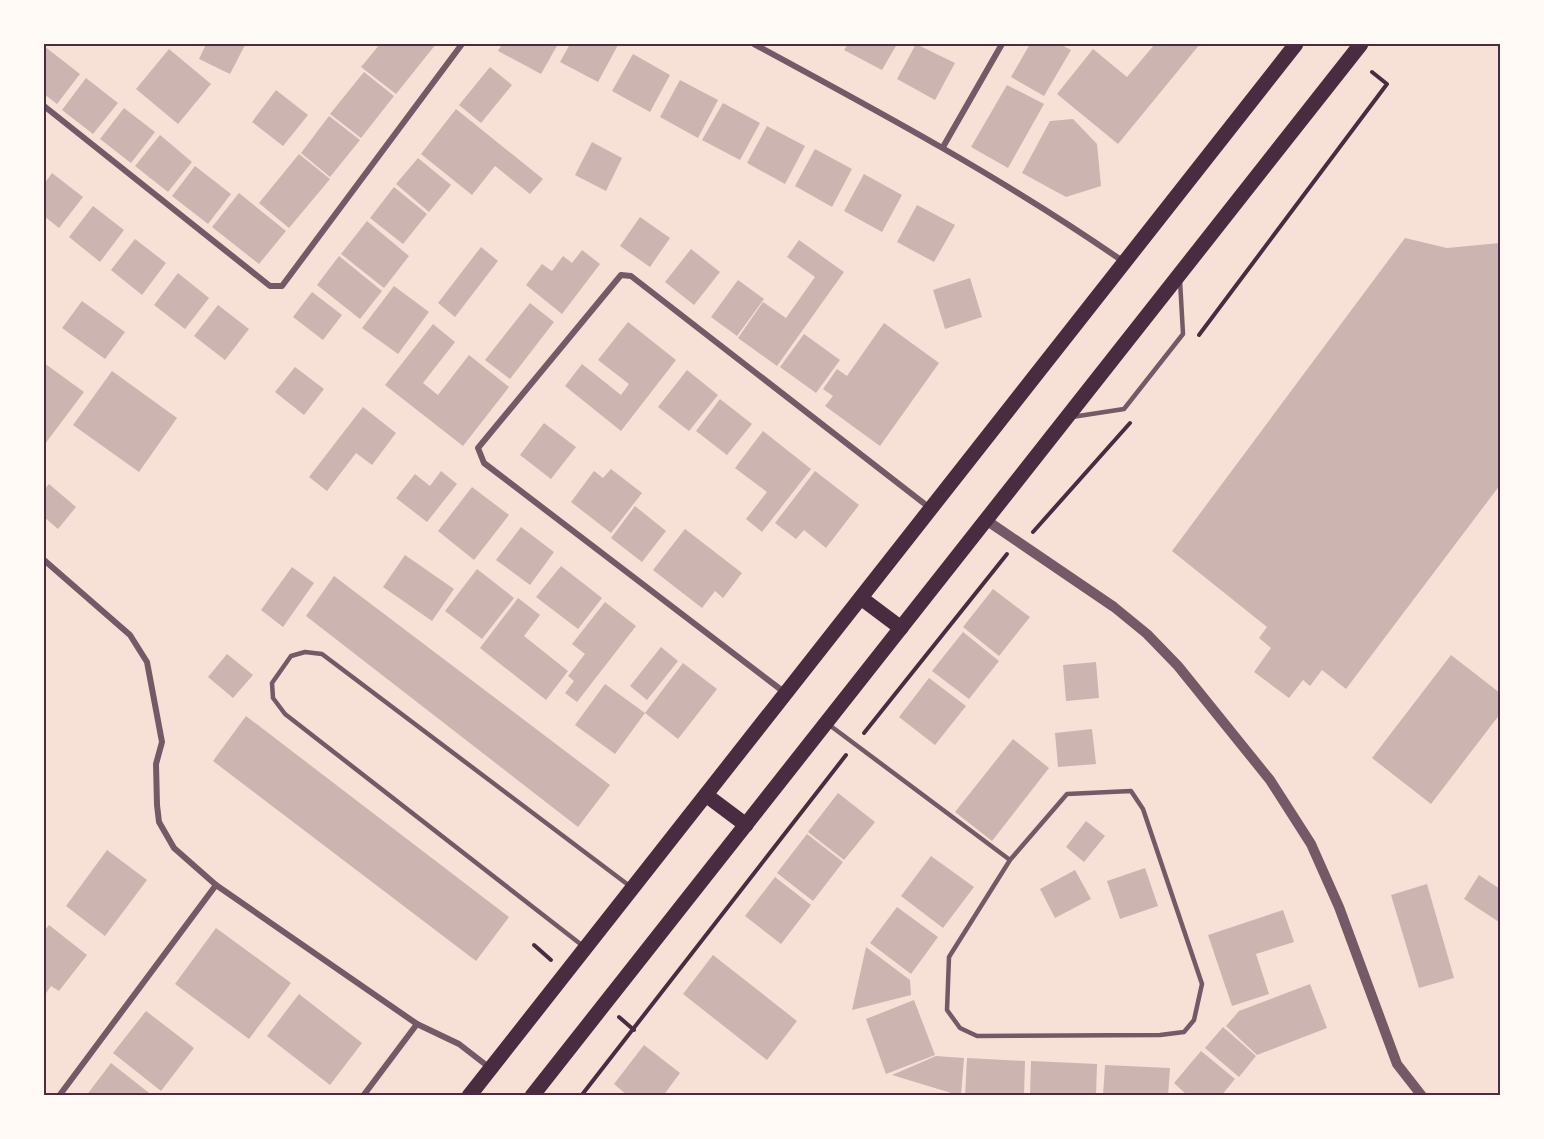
<svg xmlns="http://www.w3.org/2000/svg" width="1544" height="1139" viewBox="0 0 1544 1139" font-family="'PT Sans',sans-serif">
	<style>
		.building { fill: #ccb4b1 }
		.lines { fill: none; stroke-linecap: round; stroke-linejoin: round }
		.path { stroke: #4a2c40; stroke-width: 4 }
		.service { stroke: #755966; stroke-width: 4.5 }
		.minor { stroke: #755966; stroke-width: 6 }
		.tertiary { stroke: #755966; stroke-width: 10 }
		.primary { stroke: #4a2c40; stroke-width: 15 }
		.neatline { fill: none; stroke: #4a2c40; stroke-width: 2 }
	</style>
	<rect width="100%" height="100%" fill="#f7e1d7"/>
	<!-- building -->
	<g class="building">
		<path d="M 206,44 L 243,44 L 245,45 L 230,74 L 199,59 Z"/>
		<path d="M 380,44 L 436,44 L 396,94 L 361,67 Z"/>
		<path d="M 502,44 L 558,44 L 541,74 L 498,51 Z"/>
		<path d="M 570,44 L 615,44 L 618,45 L 598,82 L 560,62 Z"/>
		<path d="M 848,44 L 897,44 L 882,70 L 844,50 Z"/>
		<path d="M 916,44 L 955,63 L 935,100 L 897,79 Z"/>
		<path d="M 1030,44 L 1060,44 L 1071,50 L 1044,96 L 1011,77 Z"/>
		<path d="M 1155,44 L 1200,44 L 1118,144 L 1057,94 L 1093,49 L 1127,77 Z"/>
		<path d="M 44,46 L 80,74 L 57,104 L 44,94 Z"/>
		<path d="M 169,49 L 211,84 L 178,124 L 136,89 Z"/>
		<path d="M 633,54 L 670,75 L 650,112 L 612,91 Z"/>
		<path d="M 490,67 L 512,85 L 481,123 L 459,105 Z"/>
		<path d="M 364,72 L 394,96 L 361,138 L 330,114 Z"/>
		<path d="M 86,78 L 118,103 L 93,134 L 62,110 Z"/>
		<path d="M 680,80 L 718,100 L 698,138 L 660,117 Z"/>
		<path d="M 1007,85 L 1044,104 L 1008,168 L 971,147 Z"/>
		<path d="M 276,90 L 308,115 L 283,146 L 252,122 Z"/>
		<path d="M 723,103 L 760,123 L 740,160 L 702,140 Z"/>
		<path d="M 124,108 L 155,132 L 131,163 L 100,139 Z"/>
		<path d="M 456,109 L 543,179 L 530,194 L 495,166 L 472,195 L 421,154 Z"/>
		<path d="M 329,116 L 360,140 L 330,177 L 301,153 Z"/>
		<path d="M 1073,119 L 1097,144 L 1101,186 L 1066,197 L 1022,173 L 1050,121 Z"/>
		<path d="M 767,126 L 805,146 L 785,184 L 747,163 Z"/>
		<path d="M 160,135 L 192,162 L 168,192 L 135,166 Z"/>
		<path d="M 592,142 L 622,158 L 606,191 L 575,175 Z"/>
		<path d="M 815,149 L 852,169 L 832,207 L 795,186 Z"/>
		<path d="M 299,154 L 330,179 L 289,228 L 259,203 Z"/>
		<path d="M 418,158 L 451,185 L 429,212 L 396,184 Z"/>
		<path d="M 195,166 L 231,194 L 208,224 L 172,196 Z"/>
		<path d="M 52,173 L 83,197 L 59,228 L 44,216 L 44,184 Z"/>
		<path d="M 864,174 L 902,195 L 882,232 L 844,211 Z"/>
		<path d="M 394,187 L 427,214 L 403,244 L 370,218 Z"/>
		<path d="M 239,193 L 286,231 L 259,264 L 212,227 Z"/>
		<path d="M 917,205 L 955,225 L 934,262 L 897,242 Z"/>
		<path d="M 93,206 L 124,230 L 100,262 L 69,237 Z"/>
		<path d="M 640,217 L 670,238 L 650,267 L 620,246 Z"/>
		<path d="M 367,221 L 409,256 L 384,288 L 341,254 Z"/>
		<path d="M 1405,238 L 1447,248 L 1500,243 L 1500,485 L 1346,689 L 1322,670 L 1310,686 L 1303,680 L 1289,698 L 1254,672 L 1271,648 L 1259,638 L 1267,627 L 1172,551 Z"/>
		<path d="M 135,239 L 166,263 L 142,295 L 111,270 Z"/>
		<path d="M 799,240 L 844,272 L 777,366 L 738,338 L 763,302 L 786,318 L 815,277 L 787,257 Z"/>
		<path d="M 481,247 L 498,261 L 455,317 L 438,303 Z"/>
		<path d="M 691,249 L 720,272 L 694,305 L 665,282 Z"/>
		<path d="M 582,250 L 600,264 L 562,314 L 526,285 L 542,264 L 552,271 L 563,256 L 572,263 Z"/>
		<path d="M 339,256 L 382,291 L 360,319 L 317,285 Z"/>
		<path d="M 178,273 L 209,298 L 185,329 L 154,305 Z"/>
		<path d="M 970,278 L 982,317 L 945,329 L 933,290 Z"/>
		<path d="M 738,280 L 764,299 L 737,336 L 711,317 Z"/>
		<path d="M 394,286 L 429,312 L 398,354 L 362,328 Z"/>
		<path d="M 312,292 L 342,315 L 323,340 L 293,317 Z"/>
		<path d="M 82,301 L 125,332 L 105,359 L 62,328 Z"/>
		<path d="M 530,303 L 554,322 L 510,379 L 485,360 Z"/>
		<path d="M 218,305 L 249,329 L 225,360 L 194,336 Z"/>
		<path d="M 628,322 L 676,360 L 621,431 L 565,386 L 582,364 L 621,395 L 629,384 L 598,360 Z"/>
		<path d="M 884,323 L 939,363 L 880,446 L 825,406 L 833,396 L 823,389 L 837,369 L 847,376 Z"/>
		<path d="M 433,324 L 455,342 L 423,383 L 438,395 L 469,355 L 509,387 L 463,446 L 385,385 Z"/>
		<path d="M 804,334 L 840,360 L 816,393 L 780,367 Z"/>
		<path d="M 44,363 L 84,392 L 45,444 L 44,443 Z"/>
		<path d="M 295,367 L 324,389 L 304,415 L 275,392 Z"/>
		<path d="M 687,370 L 718,395 L 689,431 L 658,407 Z"/>
		<path d="M 112,371 L 177,418 L 139,472 L 73,425 Z"/>
		<path d="M 720,399 L 752,424 L 727,455 L 696,431 Z"/>
		<path d="M 363,407 L 396,433 L 372,465 L 356,453 L 327,491 L 309,477 Z"/>
		<path d="M 544,423 L 576,447 L 551,479 L 520,455 Z"/>
		<path d="M 763,431 L 811,469 L 762,532 L 746,519 L 767,492 L 735,468 Z"/>
		<path d="M 611,469 L 642,493 L 611,533 L 571,502 L 594,471 L 603,478 Z"/>
		<path d="M 441,471 L 457,484 L 427,522 L 396,498 L 415,474 L 430,486 Z"/>
		<path d="M 815,471 L 859,505 L 826,548 L 804,530 L 796,539 L 775,523 Z"/>
		<path d="M 49,484 L 76,507 L 58,529 L 44,517 L 44,490 Z"/>
		<path d="M 472,487 L 509,515 L 474,560 L 438,531 Z"/>
		<path d="M 635,506 L 666,531 L 642,562 L 611,538 Z"/>
		<path d="M 521,527 L 554,552 L 530,585 L 496,560 Z"/>
		<path d="M 685,529 L 742,573 L 723,598 L 715,591 L 702,608 L 653,570 Z"/>
		<path d="M 405,555 L 454,589 L 432,621 L 383,587 Z"/>
		<path d="M 561,566 L 602,598 L 578,629 L 536,597 Z"/>
		<path d="M 292,567 L 314,583 L 283,627 L 261,610 Z"/>
		<path d="M 477,569 L 514,598 L 482,639 L 445,611 Z"/>
		<path d="M 334,576 L 610,785 L 578,827 L 306,616 Z"/>
		<path d="M 993,589 L 1030,617 L 999,656 L 963,627 Z"/>
		<path d="M 518,598 L 540,615 L 524,636 L 568,671 L 546,700 L 480,648 Z"/>
		<path d="M 605,602 L 636,626 L 577,702 L 565,693 L 574,681 L 568,676 L 585,654 L 572,644 Z"/>
		<path d="M 963,632 L 999,661 L 969,699 L 932,671 Z"/>
		<path d="M 661,647 L 678,661 L 647,700 L 630,686 Z"/>
		<path d="M 227,654 L 253,675 L 233,698 L 208,677 Z"/>
		<path d="M 1451,655 L 1500,693 L 1500,714 L 1431,804 L 1372,758 Z"/>
		<path d="M 1096,662 L 1099,698 L 1066,701 L 1063,665 Z"/>
		<path d="M 683,663 L 717,689 L 678,739 L 645,713 L 615,754 L 575,725 L 605,684 L 645,713 Z"/>
		<path d="M 929,678 L 966,706 L 935,745 L 899,717 Z"/>
		<path d="M 246,716 L 509,917 L 476,961 L 213,761 Z"/>
		<path d="M 1092,729 L 1096,764 L 1058,767 L 1055,733 Z"/>
		<path d="M 1013,739 L 1049,768 L 992,841 L 955,812 Z"/>
		<path d="M 838,793 L 875,822 L 844,860 L 808,832 Z"/>
		<path d="M 1086,821 L 1105,836 L 1084,862 L 1066,847 Z"/>
		<path d="M 807,834 L 843,862 L 813,901 L 777,873 Z"/>
		<path d="M 107,850 L 147,880 L 105,936 L 66,906 Z"/>
		<path d="M 931,856 L 974,887 L 943,928 L 901,896 Z"/>
		<path d="M 1145,868 L 1158,906 L 1120,919 L 1107,881 Z"/>
		<path d="M 1075,870 L 1091,899 L 1055,918 L 1040,889 Z"/>
		<path d="M 1479,875 L 1500,889 L 1499,922 L 1464,899 Z"/>
		<path d="M 775,877 L 811,905 L 781,944 L 745,916 Z"/>
		<path d="M 1427,884 L 1454,978 L 1419,988 L 1391,895 Z"/>
		<path d="M 897,907 L 938,937 L 911,974 L 870,943 Z"/>
		<path d="M 1283,910 L 1294,942 L 1256,954 L 1269,994 L 1232,1006 L 1208,935 Z"/>
		<path d="M 49,925 L 87,955 L 59,991 L 51,986 L 44,996 L 44,931 Z"/>
		<path d="M 216,928 L 291,983 L 249,1039 L 175,984 Z"/>
		<path d="M 866,947 L 910,980 L 911,995 L 852,1010 Z"/>
		<path d="M 713,955 L 797,1021 L 767,1060 L 683,994 Z"/>
		<path d="M 1310,984 L 1327,1028 L 1257,1055 L 1226,1026 L 1239,1011 Z"/>
		<path d="M 299,994 L 362,1043 L 330,1085 L 267,1036 Z"/>
		<path d="M 914,1000 L 935,1055 L 886,1074 L 866,1019 Z"/>
		<path d="M 146,1011 L 194,1048 L 161,1091 L 113,1053 Z"/>
		<path d="M 1223,1027 L 1256,1056 L 1239,1077 L 1205,1048 Z"/>
		<path d="M 644,1045 L 680,1073 L 663,1096 L 628,1096 L 614,1084 Z"/>
		<path d="M 1201,1051 L 1235,1079 L 1221,1096 L 1188,1096 L 1174,1083 Z"/>
		<path d="M 936,1056 L 964,1058 L 961,1096 L 892,1075 Z"/>
		<path d="M 967,1058 L 1025,1061 L 1024,1096 L 965,1096 Z"/>
		<path d="M 1031,1061 L 1097,1064 L 1096,1096 L 1030,1096 Z"/>
		<path d="M 111,1063 L 153,1096 L 86,1096 Z"/>
		<path d="M 1105,1065 L 1170,1068 L 1168,1096 L 1103,1096 Z"/>
	</g>
	<g class="lines">
		<!-- path -->
		<g class="path">
			<path d="M 1199,335 L 1387,84 L 1372,72"/>
			<path d="M 1033,532 L 1130,423"/>
			<path d="M 864,733 L 1007,554"/>
			<path d="M 534,945 L 551,960"/>
			<path d="M 619,1017 L 634,1030"/>
			<path d="M 581,1096 L 846,755"/>
		</g>
		<!-- service -->
		<g class="service">
			<path d="M 1072,417 L 1124,409 L 1183,334 L 1180,280"/>
			<path d="M 828,724 L 1010,860 L 1067,794 L 1131,791 L 1143,809 L 1202,984 L 1194,1020 L 1184,1032 L 1160,1035 L 977,1036 L 960,1028 L 947,1010 L 949,957 L 1010,860"/>
			<path d="M 583,946 L 285,714 L 273,698 L 272,683 L 291,656 L 305,652 L 322,654 L 631,887"/>
		</g>
		<!-- minor -->
		<g class="minor">
			<path d="M 754,44 C 880,112 1006,180 1124,262"/>
			<path d="M 44,106 L 270,286 L 282,286 L 462,44"/>
			<path d="M 943,147 L 1002,44"/>
			<path d="M 44,560 L 130,635 L 147,662 L 162,742 L 156,764 L 157,805 L 159,822 L 174,848 L 216,885 L 417,1024 L 459,1044 L 490,1068"/>
			<path d="M 784,692 L 484,463 L 478,448 L 621,275 L 631,276 L 930,508"/>
			<path d="M 59,1096 L 216,885"/>
			<path d="M 363,1096 L 417,1024"/>
		</g>
		<!-- tertiary -->
		<path class="tertiary" d="M 986,520 L 1114,607 L 1147,634 L 1178,666 L 1270,780 L 1311,844 L 1339,907 L 1397,1064 L 1422,1096"/>
		<!-- primary -->
		<g class="primary">
			<path d="M 861,598 L 901,628"/>
			<path d="M 706,795 L 746,825"/>
			<path d="M 469,1096 L 1296,44"/>
			<path d="M 532,1096 L 1361,44"/>
		</g>
	</g>
	<!-- border -->
	<rect width="1544" height="1139" fill="none" stroke="#fffaf5" stroke-width="90"/>
	<rect x="45" y="45" width="1454" height="1049" class="neatline"/>
</svg>
